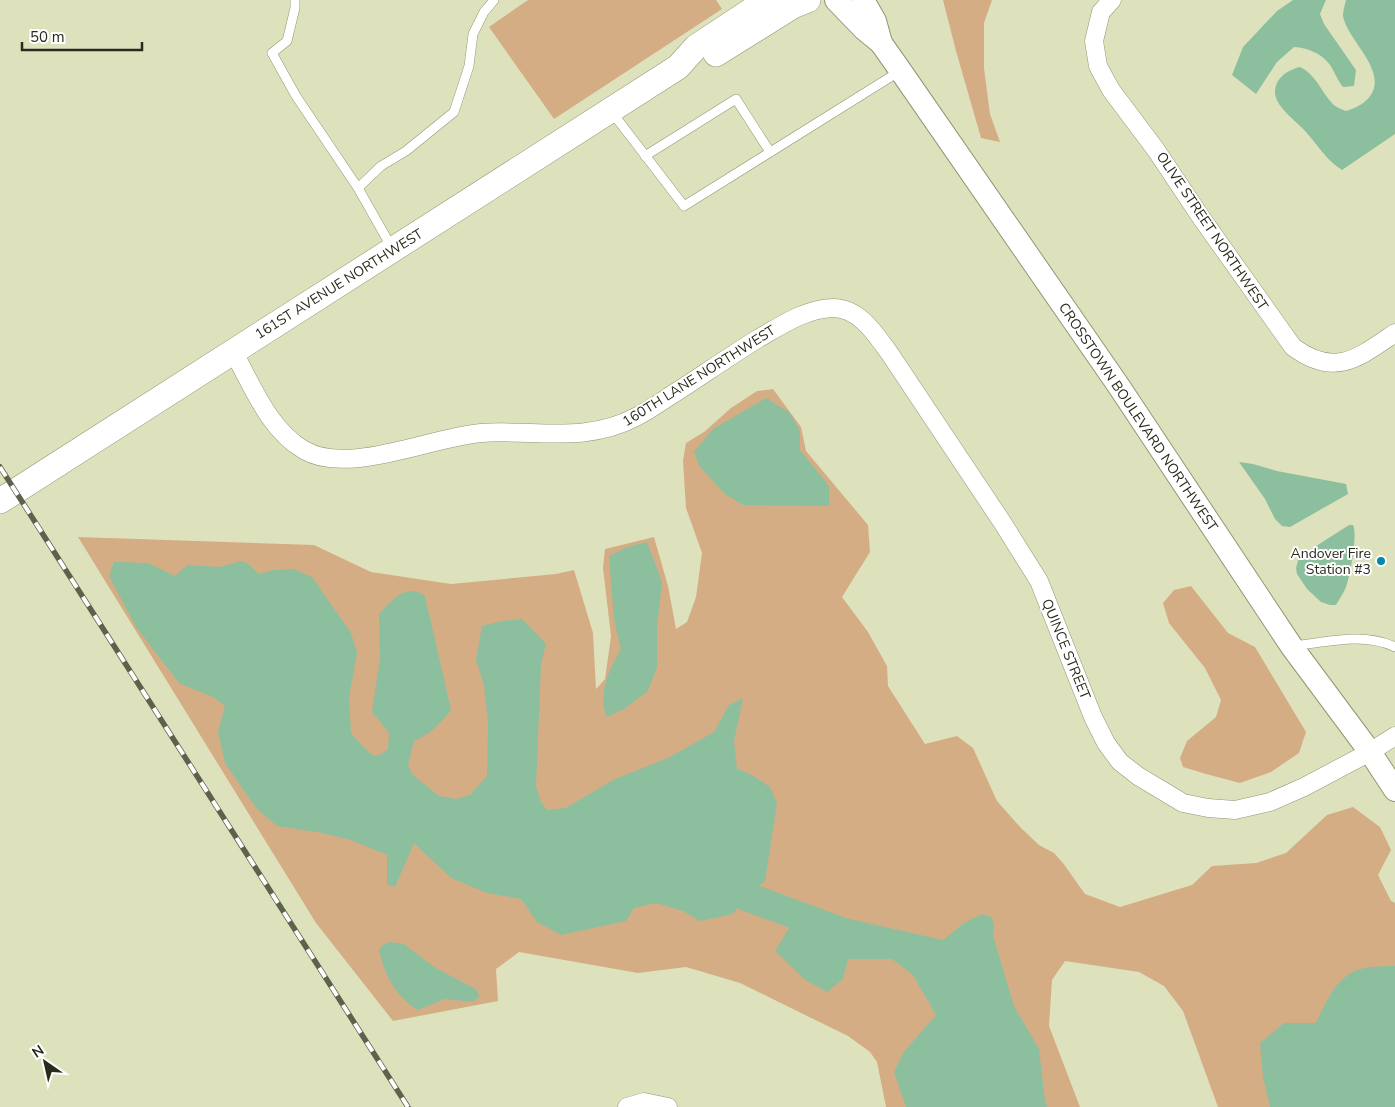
<svg xmlns="http://www.w3.org/2000/svg" width="1395" height="1107" viewBox="0 0 1395 1107" font-family="'Nunito Sans',sans-serif">
	<style>
		.green { fill: #d4ad85 }
		.water { fill: #8cbf9e }
		.lines { fill: none; stroke-linecap: round; stroke-linejoin: round }
		.river { stroke: #8cbf9e; stroke-width: 29 }
		.service-casing { stroke: #939673; stroke-width: 10 }
		.minor-casing { stroke: #939673; stroke-width: 19 }
		.tertiary-casing { stroke: #939673; stroke-width: 24 }
		.secondary-casing { stroke: #939673; stroke-width: 26 }
		.service { stroke: #fff; stroke-width: 9 }
		.minor { stroke: #fff; stroke-width: 18 }
		.tertiary { stroke: #fff; stroke-width: 22 }
		.secondary { stroke: #fff; stroke-width: 25 }
		.rail-casing { stroke: #5e614b; stroke-width: 5.5 }
		.rail { stroke: #fff; stroke-width: 4; stroke-dasharray: 11; stroke-linecap: butt }
		.poi-dot { fill: #0089a9; stroke: #fff; stroke-width: 2 }
		.labels { text-anchor: middle; dominant-baseline: central; stroke-width: 4; stroke-linejoin: round; paint-order: stroke }
		.street-label { font-size: 14px; fill: #282a1b; stroke: #fff }
		.poi-label { font-size: 14px; fill: #282a1b; stroke: #fff; text-anchor: end }
	</style>
	<rect width="100%" height="100%" fill="#dee2bc"/>
	<!-- green -->
	<g class="green">
		<path d="M 528,0 L 716,0 L 722,9 L 554,119 L 489,27 Z"/>
		<path d="M 943,0 L 992,0 L 984,23 L 984,68 L 990,114 L 1000,142 L 981,138 L 956,51 Z"/>
		<path d="M 773,389 L 801,427 L 806,451 L 868,525 L 870,552 L 842,597 L 868,632 L 887,666 L 888,686 L 925,744 L 957,736 L 973,748 L 997,801 L 1021,828 L 1039,845 L 1054,853 L 1063,863 L 1085,894 L 1120,907 L 1192,885 L 1212,866 L 1256,863 L 1286,853 L 1327,815 L 1353,807 L 1380,827 L 1391,850 L 1378,875 L 1391,901 L 1395,903 L 1395,1107 L 1218,1107 L 1183,1011 L 1164,986 L 1139,972 L 1065,961 L 1052,980 L 1049,1026 L 1080,1107 L 886,1107 L 877,1062 L 870,1052 L 848,1036 L 740,983 L 686,967 L 638,973 L 519,952 L 496,969 L 498,1001 L 393,1021 L 316,923 L 78,537 L 314,545 L 371,572 L 451,584 L 556,574 L 574,570 L 593,633 L 596,689 L 605,679 L 611,636 L 603,568 L 605,549 L 654,537 L 668,586 L 676,629 L 687,622 L 696,597 L 702,553 L 686,508 L 683,461 L 686,443 L 704,432 L 731,408 L 757,391 Z"/>
		<path d="M 1191,586 L 1228,633 L 1255,647 L 1306,732 L 1299,753 L 1271,772 L 1240,783 L 1206,774 L 1183,767 L 1180,758 L 1187,741 L 1216,717 L 1221,700 L 1205,668 L 1169,623 L 1163,603 L 1174,590 Z"/>
	</g>
	<!-- water -->
	<g class="water">
		<path d="M 1293,0 L 1326,0 L 1320,14 L 1324,24 L 1356,70 L 1354,86 L 1343,87 C 1337,80 1335,72 1330,65 C 1321,53 1308,48 1294,47 L 1277,62 L 1256,94 L 1232,75 L 1243,47 L 1277,11 Z"/>
		<path d="M 1346,0 L 1395,0 L 1395,134 L 1342,170 C 1327,161 1317,144 1305,131 C 1293,117 1266,102 1278,81 C 1283,73 1292,69 1300,67 C 1316,75 1321,91 1332,103 C 1335,107 1341,109 1346,111 C 1358,107 1367,103 1373,91 C 1383,66 1347,39 1343,16 C 1343,11 1345,4 1346,0 Z"/>
		<path d="M 766,398 L 790,413 L 800,431 L 800,450 L 829,486 L 829,506 L 743,505 L 725,494 L 700,467 L 694,452 L 713,429 Z"/>
		<path d="M 1239,462 L 1253,464 L 1277,471 L 1346,484 L 1348,494 L 1290,527 L 1282,526 L 1275,519 L 1265,499 Z"/>
		<path d="M 1349,525 L 1353,525 C 1358,534 1350,577 1346,587 C 1344,593 1339,599 1336,605 L 1330,605 L 1321,602 L 1307,589 L 1297,574 L 1296,568 L 1299,557 Z"/>
		<path d="M 647,542 L 662,582 L 657,626 L 657,667 L 648,691 L 624,709 L 607,717 C 597,698 609,667 621,650 L 614,619 L 609,556 L 627,547 Z"/>
		<path d="M 241,561 L 247,563 L 259,574 L 273,570 L 294,569 L 312,577 L 351,633 L 357,653 L 349,698 L 351,733 L 364,748 L 374,756 L 381,754 L 388,749 L 389,733 L 372,712 L 380,659 L 379,614 C 392,601 406,582 425,596 L 451,710 C 439,725 431,734 414,741 L 408,765 L 413,775 L 439,796 L 456,799 L 470,795 L 487,776 L 488,722 L 484,685 L 476,660 L 482,626 L 502,621 L 522,619 L 546,644 L 541,664 L 536,786 L 541,802 L 547,810 L 566,808 L 613,780 L 668,758 L 714,732 L 729,705 L 743,698 L 734,741 L 737,769 L 750,774 L 770,787 L 777,803 L 765,881 L 745,896 L 733,914 L 700,921 L 683,911 L 656,903 L 634,908 L 626,921 L 561,935 L 537,922 L 521,899 L 487,893 L 451,878 L 414,843 L 395,887 L 387,884 L 387,855 L 351,840 L 317,832 L 277,826 L 256,808 L 225,763 L 218,732 L 225,706 L 213,697 L 179,683 L 136,627 L 109,576 L 114,562 L 148,563 L 175,576 L 187,565 L 220,567 Z"/>
		<path d="M 982,914 L 991,917 L 994,924 L 993,936 L 1014,1006 L 1039,1049 L 1045,1101 L 1047,1107 L 906,1107 L 894,1072 L 903,1053 L 936,1015 L 913,975 L 892,959 L 848,959 L 843,979 L 827,992 L 804,979 L 775,951 L 789,928 L 836,916 L 943,940 L 964,923 Z"/>
		<path d="M 390,942 L 404,944 L 434,967 L 477,990 L 479,997 L 472,1002 L 445,999 L 418,1010 C 396,997 384,974 379,950 L 383,945 Z"/>
		<path d="M 1389,966 L 1395,966 L 1395,1107 L 1270,1107 L 1263,1077 L 1260,1043 L 1284,1023 L 1316,1023 C 1326,1002 1337,975 1361,969 C 1370,966 1380,967 1389,966 Z"/>
	</g>
	<g class="lines">
		<!-- river -->
		<path class="river" d="M 745,896 L 850,935"/>
		<defs>
			<g id="service">
				<path d="M 295,0 L 295,8 L 287,41 L 272,53 L 296,96 L 358,188 L 392,248"/>
				<path d="M 611,111 L 684,206 L 900,71"/>
				<path d="M 645,156 L 736,99 L 770,152"/>
				<path d="M 358,188 L 381,166 L 406,151 L 454,112 L 469,66 L 473,34 L 484,12 L 494,0"/>
				<path d="M 1294,646 C 1327,642 1364,632 1395,647"/>
			</g>
			<g id="minor">
				<path d="M 1112,0 L 1101,12 L 1094,41 L 1098,66 L 1111,90 L 1156,150 L 1200,216 L 1293,347 C 1335,378 1358,358 1395,333"/>
				<path d="M 233,351 C 252,385 269,430 304,450 C 347,476 432,437 481,433 C 535,429 584,444 636,417 C 652,409 666,398 681,389 C 707,372 733,354 759,338 C 782,325 805,309 833,308 C 860,308 876,335 890,354 L 1002,522 L 1039,581 L 1093,717 L 1106,743 L 1120,762 L 1138,776 L 1183,803 L 1208,808 L 1235,810 L 1270,802 L 1304,787 L 1370,752 L 1395,736"/>
				<path d="M 627,1107 L 644,1102 L 668,1107"/>
			</g>
			<g id="tertiary">
				<path d="M 836,0 L 864,29 L 881,43 L 900,70 L 1118,385 L 1292,647 L 1370,752 L 1395,790"/>
				<path d="M 863,0 L 875,21 L 881,43"/>
			</g>
			<g id="secondary">
				<path d="M 716,54 L 793,6 L 808,0"/>
				<path d="M 0,501 L 678,67 L 696,47 L 767,0"/>
			</g>
		</defs>
		<!-- service casing -->
		<use href="#service" class="service-casing"/>
		<!-- minor casing -->
		<use href="#minor" class="minor-casing"/>
		<!-- tertiary casing -->
		<use href="#tertiary" class="tertiary-casing"/>
		<!-- secondary casing -->
		<use href="#secondary" class="secondary-casing"/>
		<!-- service -->
		<use href="#service" class="service"/>
		<!-- minor -->
		<use href="#minor" class="minor"/>
		<!-- tertiary -->
		<use href="#tertiary" class="tertiary"/>
		<!-- secondary -->
		<use href="#secondary" class="secondary"/>
		<defs>
			<path id="rail" d="M 0,467 L 408,1107"/>
		</defs>
		<!-- rail casing -->
		<use href="#rail" class="rail-casing"/>
		<!-- rail -->
		<use href="#rail" class="rail"/>
	</g>
	<!-- markers -->
	<circle class="poi-dot" cx="1381" cy="561" r="5"/>
	<g class="labels">
		<!-- street labels -->
		<g class="street-label">
			<text transform="translate(1212 231) rotate(56)">OLIVE STREET NORTHWEST</text>
			<text transform="translate(339 284) rotate(-32)">161ST AVENUE NORTHWEST</text>
			<text transform="translate(699 376) rotate(-32)">160TH LANE NORTHWEST</text>
			<text transform="translate(1138 417) rotate(56)">CROSSTOWN BOULEVARD NORTHWEST</text>
			<text transform="translate(1066 649) rotate(68)">QUINCE STREET</text>
		</g>
		<!-- poi labels -->
		<g class="poi-label">
			<text x="1371" y="553">Andover Fire<tspan x="1371" dy="16">Station #3</tspan></text>
		</g>
	</g>
	<!-- north arrow -->
	<g transform="translate(45 1062) rotate(326)" stroke="#ffffff" stroke-width="4" paint-order="stroke">
	<path d="M0-4L9 19L0 12L-9 19Z" fill="#282a1b"/>
	<text y="-8" font-size="14" font-weight="bold" text-anchor="middle" fill="#282a1b">N</text>
	</g>
	<!-- scale -->
	<path d="M22 42v8h120v-8" fill="none" stroke="#282a1b" stroke-width="2.5"/>
	<text x="30" y="42" font-size="15" fill="#282a1b" stroke="#ffffff" stroke-width="4" paint-order="stroke">50 m</text>
</svg>
